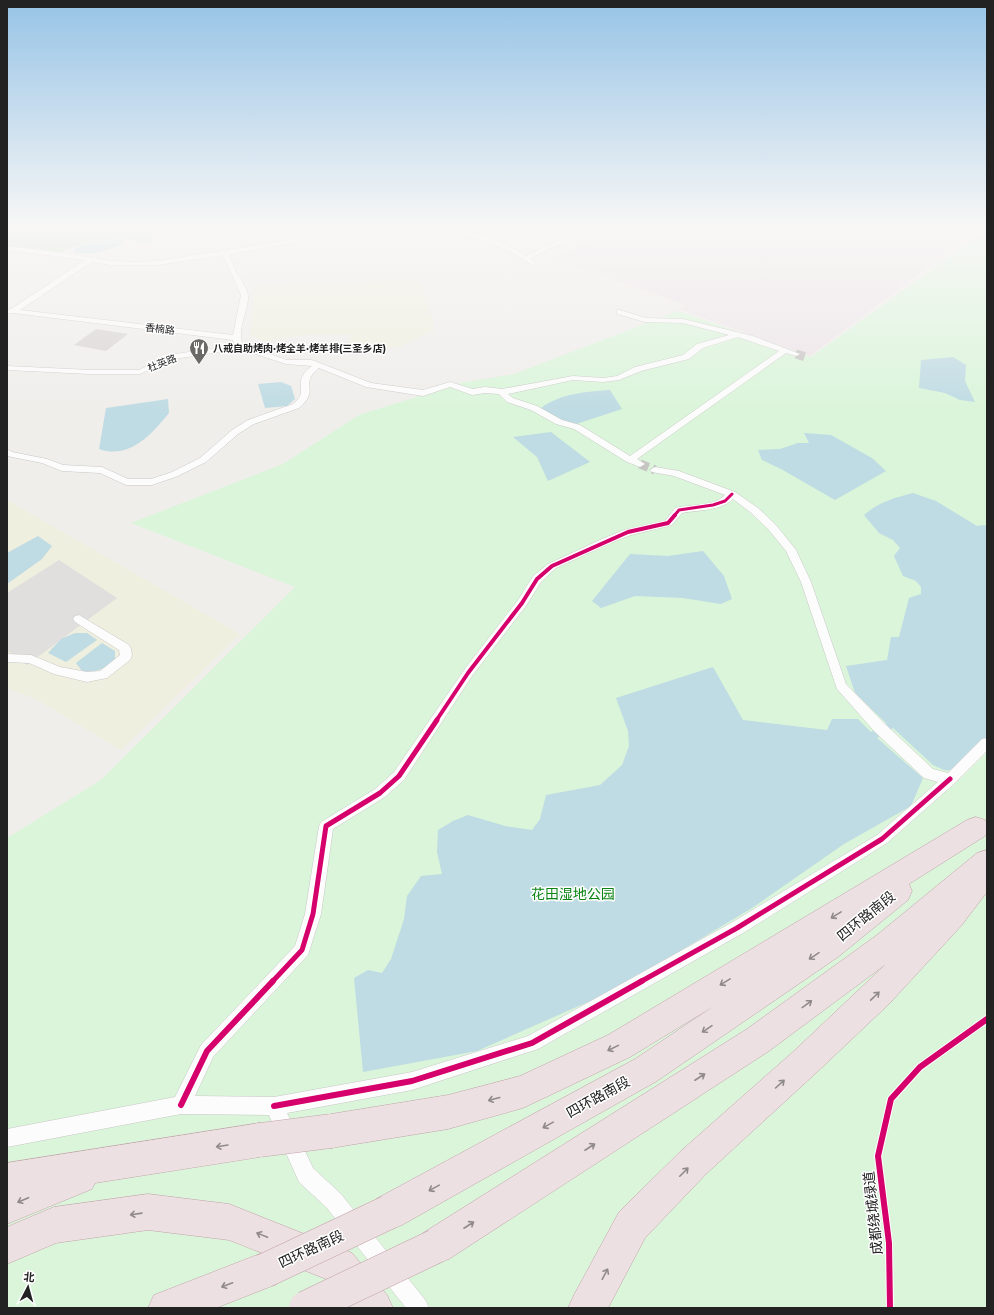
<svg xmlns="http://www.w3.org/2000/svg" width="994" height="1315" viewBox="0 0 994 1315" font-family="Montserrat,'Noto Sans SC',sans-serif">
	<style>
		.industrial { fill: #ede4e9 }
		.farmland { fill: #efefdf }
		.forest { fill: #cbdec1 }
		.park { fill: #daf5da }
		.parking { fill: #e0dfde }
		.water { fill: #bfdbe3 }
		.building { fill: #d7d4d2 }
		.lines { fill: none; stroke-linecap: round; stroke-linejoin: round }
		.minor-tunnel-far1 { stroke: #c7c5c3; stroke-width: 7; stroke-dasharray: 7 3.5; stroke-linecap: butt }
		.minor-tunnel { stroke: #c7c5c3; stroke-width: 9; stroke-dasharray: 9 4.5; stroke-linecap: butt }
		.minor-casing { stroke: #c9c8c7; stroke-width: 1 }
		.motorway-casing { stroke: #c5a2ac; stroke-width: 1 }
		.minor { fill: #fdfcfc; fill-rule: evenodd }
		.motorway { fill: #ece0e2; fill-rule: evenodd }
		.motorway-bridge-casing { stroke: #c5a2ac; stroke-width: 35; stroke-linecap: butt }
		.motorway-bridge { stroke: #ece0e2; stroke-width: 34 }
		.cycleway-far3-casing { stroke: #fff; stroke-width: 5 }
		.cycleway-far2-casing { stroke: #fff; stroke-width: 6 }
		.cycleway-far1-casing { stroke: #fff; stroke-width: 8 }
		.cycleway-casing { stroke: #fff; stroke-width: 8 }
		.cycleway-far3 { stroke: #d6006c; stroke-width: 3 }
		.cycleway-far2 { stroke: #d6006c; stroke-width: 4 }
		.cycleway-far1 { stroke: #d6006c; stroke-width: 5 }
		.cycleway { stroke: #d6006c; stroke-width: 6 }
		.oneway { stroke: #918a8c }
		.labels { text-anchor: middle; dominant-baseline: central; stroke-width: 3; stroke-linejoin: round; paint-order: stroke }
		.far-street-label { font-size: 10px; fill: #222; stroke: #fff }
		.far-poi-label { font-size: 10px; font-weight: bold; fill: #222; stroke: #fff; text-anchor: start }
		.near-park-label { font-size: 14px; fill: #0c8416; stroke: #fff }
		.near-street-label { font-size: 14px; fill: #222; stroke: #fff }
	</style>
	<rect width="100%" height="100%" fill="#f0eeeb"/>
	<!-- industrial -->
	<path class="industrial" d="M 619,227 L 981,227 L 810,356 L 679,309 L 686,305 L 554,258 Z"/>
	<!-- farmland -->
	<g class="farmland">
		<path d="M 409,280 L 422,283 L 435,329 L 402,346 L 344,353 L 351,334 L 305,335 L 264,342 L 250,335 L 255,286 Z"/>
		<path d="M 7,500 L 240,634 L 121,750 L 38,700 L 7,688 Z"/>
	</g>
	<!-- forest -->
	<path class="forest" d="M 66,227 C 75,227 84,230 93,227 L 165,227 L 168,230 L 151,234 L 150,240 L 152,242 L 141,244 L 131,239 L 115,238 L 104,241 L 93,240 L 60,252 L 7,246 L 7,235 L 20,233 L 19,231 L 37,229 L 44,232 Z"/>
	<!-- park -->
	<path class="park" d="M 987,230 L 987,1308 L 7,1308 L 7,838 L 101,780 L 295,587 L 131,523 L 283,464 L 359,415 L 461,383 L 514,374 L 678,311 L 811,357 Z"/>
	<!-- parking -->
	<path class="parking" d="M 59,560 L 117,598 L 27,665 L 7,650 L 7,593 Z"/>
	<!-- water -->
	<g class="water">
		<path d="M 118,239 L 124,241 L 122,245 C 103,251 93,256 73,252 C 79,240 106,243 118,239 Z"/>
		<path d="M 953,357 L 966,365 L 965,381 L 975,402 L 960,400 L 945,393 L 919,388 L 921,360 Z"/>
		<path d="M 281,382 L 291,386 L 295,399 L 287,406 L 265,408 L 258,384 Z"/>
		<path d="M 610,390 L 622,409 L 573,425 L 561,421 L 541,408 C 561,393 586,392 610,390 Z"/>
		<path d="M 168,399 L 169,413 C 152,434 129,460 99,449 L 106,408 Z"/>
		<path d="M 551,432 L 590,462 L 548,481 L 537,457 L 513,437 Z"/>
		<path d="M 804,433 L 831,435 L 872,458 L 886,471 L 835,500 L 781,469 L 762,460 L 758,450 L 780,449 L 798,443 L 809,443 Z"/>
		<path d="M 913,493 L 936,501 L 977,526 L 985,525 L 987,526 L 987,741 L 959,771 L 944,770 L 933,765 L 893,728 L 877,738 L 923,778 L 911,806 L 844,844 L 752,908 L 615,990 L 477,1051 L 363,1072 L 354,978 L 368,970 L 382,973 L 391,959 L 404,919 L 407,896 L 421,876 L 442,874 L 437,852 L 438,830 L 453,821 L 468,815 L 505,826 L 532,830 L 540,819 L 546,795 L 600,785 L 622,765 L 629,746 L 628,731 L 616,698 L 713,667 L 743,720 L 827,730 L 832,719 L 858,719 L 871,732 L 887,724 L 855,693 L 846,666 L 887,660 L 891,637 L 899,637 L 909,598 L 921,594 L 921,587 L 916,581 L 903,576 L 894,556 L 900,548 L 893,540 L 879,533 L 864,515 C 879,502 894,498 913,493 Z"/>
		<path d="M 38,536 L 52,546 L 42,559 L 7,584 L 7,553 Z"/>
		<path d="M 703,551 L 724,576 L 732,599 L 721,604 L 683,598 L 635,596 L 601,608 L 592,601 L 630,554 L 668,556 Z"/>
		<path d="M 75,633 L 87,633 L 97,640 L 66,662 L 48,653 L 61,639 Z"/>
		<path d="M 102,643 L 115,651 L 115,660 C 104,669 97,673 82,671 L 76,663 Z"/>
	</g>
	<!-- building -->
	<path class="building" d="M 96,329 L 128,334 L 106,351 L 74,345 Z"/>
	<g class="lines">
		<!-- minor-tunnel-far1 -->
		<path class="minor-tunnel-far1" d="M 796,354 L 797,354"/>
		<!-- minor-tunnel -->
		<g class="minor-tunnel">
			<path d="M 796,354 L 809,358"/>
			<path d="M 640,464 L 655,470"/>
		</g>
		<defs>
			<g id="minor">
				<path d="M 308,227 L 315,227 L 300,240 L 287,244 L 230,254 C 230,268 249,286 248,297 C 248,313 236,330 243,345 L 287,360 L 312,360 L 371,383 L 423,390 L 450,382 L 473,389 L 485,387 L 502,389 L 573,376 L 603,378 L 617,376 L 635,367 L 683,355 L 697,344 L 729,335 L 683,323 L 645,322 L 617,314 L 617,310 L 620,310 L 646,318 L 683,319 L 753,336 L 800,354 L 796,356 L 786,353 L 637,459 L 645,464 L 640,467 L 627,462 L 574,429 L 556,424 L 531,410 L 507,402 L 499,394 L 485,393 L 472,395 L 450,387 L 423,396 L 366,387 L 319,368 C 317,370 313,373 312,375 C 304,387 318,392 299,408 L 254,424 L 238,434 L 206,462 L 178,476 L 152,485 L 126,485 L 100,473 L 62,471 L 42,463 L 7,456 L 7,449 L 12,452 L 47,459 L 63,465 L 102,467 L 128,479 L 151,479 L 172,472 L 200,458 L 232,430 L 248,420 L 293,404 C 308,392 296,388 303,375 C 305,371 309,368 312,366 L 286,364 L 240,349 L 174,359 L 140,374 L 90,374 L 7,370 L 7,366 L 90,370 L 139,370 L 169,355 L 235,345 L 233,340 L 13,313 L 7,314 L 7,310 L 11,309 L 85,260 L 7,250 L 7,246 L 65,253 L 111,261 L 134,262 L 158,261 L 284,241 L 296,238 ZM 223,255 L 241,295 L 233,335 L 20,310 L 92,262 L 111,265 L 158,265 ZM 738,337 L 779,351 L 630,456 L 580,425 L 562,420 L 537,406 L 513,398 L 508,394 L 573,380 L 603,382 L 619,380 L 641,371 L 689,359 L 703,348 Z"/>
				<path d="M 434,227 C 466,227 499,239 526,256 L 586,227 L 595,227 L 530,258 L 536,263 L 533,265 L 509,251 L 485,241 Z"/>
				<path d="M 655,467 L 679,471 L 735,492 L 758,508 L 776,525 L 796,550 L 811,582 L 846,684 L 885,724 L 933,769 L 948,773 L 982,739 L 987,738 L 987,751 L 955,783 L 887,843 L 743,933 L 538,1049 L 412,1090 L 287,1113 L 313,1168 L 341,1194 L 426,1301 L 429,1308 L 406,1308 L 327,1208 L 299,1182 L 269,1115 L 181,1114 L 7,1147 L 7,1129 L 175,1097 L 201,1045 L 295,946 L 305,914 L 319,826 L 321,822 L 375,789 L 394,772 L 464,670 L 518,600 L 533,576 L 548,564 L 602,539 L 624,530 L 665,521 L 675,508 C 691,504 714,507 725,495 L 674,476 L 652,472 L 650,470 ZM 733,499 L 750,512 L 768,529 L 786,551 L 801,582 L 837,689 L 875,732 L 924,778 L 938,782 L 877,835 L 731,923 L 528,1036 L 412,1072 L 274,1097 L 195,1096 L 213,1057 L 308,955 L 321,914 L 333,829 L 385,797 L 404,780 L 472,676 L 526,606 L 541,582 L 556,568 L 610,543 L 631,535 L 672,525 L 682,513 C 698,510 721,511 733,499 Z"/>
				<path d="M 79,615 L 129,645 C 132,650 133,656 130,660 L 107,678 L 87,682 L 54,674 L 29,663 L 7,662 L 7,654 L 31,655 L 60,667 L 87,672 L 100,671 L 120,655 L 119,650 L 75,622 L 73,619 L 75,616 Z"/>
			</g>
			<g id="motorway">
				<path d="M 976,817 L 985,820 C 988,825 988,831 985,836 L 909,884 L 912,891 L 908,900 L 838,957 L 657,1081 L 402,1225 L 389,1230 L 376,1225 L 371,1212 L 376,1199 L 635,1059 L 714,1006 L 630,1057 L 523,1108 L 448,1129 L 331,1148 L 319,1143 L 314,1131 L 319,1119 L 331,1114 L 448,1095 L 520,1076 L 608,1035 L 967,820 Z"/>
				<path d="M 987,850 L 987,892 L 961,926 L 889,1004 L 816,1073 L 706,1174 L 645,1238 L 608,1308 L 568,1308 L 574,1295 L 619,1212 L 682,1150 L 794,1051 L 886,964 L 769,1051 L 449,1259 L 436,1264 L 423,1259 L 418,1246 L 423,1233 L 747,1029 L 877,935 L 977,853 Z"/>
				<path d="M 260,1123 L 272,1128 L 277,1140 L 272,1152 L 260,1157 L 95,1183 L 92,1189 L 7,1224 L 7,1163 Z"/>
				<path d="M 148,1194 L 229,1204 L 352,1253 L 387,1295 L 393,1308 L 350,1308 L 326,1279 L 278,1260 L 283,1271 L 277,1284 L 216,1308 L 148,1308 L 154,1295 L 262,1253 L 229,1240 L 148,1230 L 56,1243 L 7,1264 L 7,1227 L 54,1207 Z"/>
			</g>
		</defs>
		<!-- minor casing -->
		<use href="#minor" class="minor-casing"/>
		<!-- motorway casing -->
		<use href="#motorway" class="motorway-casing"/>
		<!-- minor -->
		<use href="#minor" class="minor"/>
		<!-- motorway -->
		<use href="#motorway" class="motorway"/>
		<defs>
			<g id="motorway-bridge">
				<path d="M 260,1140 L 331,1131"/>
				<path d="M 264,1271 L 389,1212"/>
				<path d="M 306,1308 L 436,1246"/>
			</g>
		</defs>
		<!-- motorway-bridge casing -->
		<use href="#motorway-bridge" class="motorway-bridge-casing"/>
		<!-- motorway-bridge -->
		<use href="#motorway-bridge" class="motorway-bridge"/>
		<defs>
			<path id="cycleway-far3" d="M 674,516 L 679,510 L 713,505 L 725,501 L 732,494"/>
			<path id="cycleway-far2" d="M 436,721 L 468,673 L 522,603 L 537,579 L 552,566 L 628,532 L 668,523 L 675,515"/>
			<g id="cycleway-far1">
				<path d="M 272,982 L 302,950 L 313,914 L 326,826 L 380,793 L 399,776 L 437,720"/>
				<path d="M 640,982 L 737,928 L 882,839 L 950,779"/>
			</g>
			<g id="cycleway">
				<path d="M 181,1105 L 207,1051 L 273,981"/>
				<path d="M 274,1106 L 412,1081 L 532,1043 L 642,981"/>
				<path d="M 890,1308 L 889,1243 L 878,1156 L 891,1099 L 920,1067 L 987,1019"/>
			</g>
		</defs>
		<!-- cycleway-far3 casing -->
		<use href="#cycleway-far3" class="cycleway-far3-casing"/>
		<!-- cycleway-far2 casing -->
		<use href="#cycleway-far2" class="cycleway-far2-casing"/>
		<!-- cycleway-far1 casing -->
		<use href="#cycleway-far1" class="cycleway-far1-casing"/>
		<!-- cycleway casing -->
		<use href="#cycleway" class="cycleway-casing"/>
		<!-- cycleway-far3 -->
		<use href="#cycleway-far3" class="cycleway-far3"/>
		<!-- cycleway-far2 -->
		<use href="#cycleway-far2" class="cycleway-far2"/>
		<!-- cycleway-far1 -->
		<use href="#cycleway-far1" class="cycleway-far1"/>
		<!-- cycleway -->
		<use href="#cycleway" class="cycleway"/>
	</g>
	<!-- one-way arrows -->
	<defs><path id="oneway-shaft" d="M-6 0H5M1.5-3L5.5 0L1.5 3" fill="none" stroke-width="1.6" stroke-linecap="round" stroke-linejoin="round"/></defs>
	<g class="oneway">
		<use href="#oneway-shaft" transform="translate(836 915) rotate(148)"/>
		<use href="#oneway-shaft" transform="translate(814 956) rotate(146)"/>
		<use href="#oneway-shaft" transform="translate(725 982) rotate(149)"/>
		<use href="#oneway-shaft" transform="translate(875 996) rotate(-44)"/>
		<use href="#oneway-shaft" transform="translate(807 1004) rotate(-36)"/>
		<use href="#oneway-shaft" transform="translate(707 1029) rotate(146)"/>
		<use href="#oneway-shaft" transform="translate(613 1048) rotate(154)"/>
		<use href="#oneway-shaft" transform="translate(700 1077) rotate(-33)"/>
		<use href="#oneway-shaft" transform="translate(780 1084) rotate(-42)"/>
		<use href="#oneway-shaft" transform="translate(494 1099) rotate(165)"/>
		<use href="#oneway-shaft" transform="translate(548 1125) rotate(151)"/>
		<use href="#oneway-shaft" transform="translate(222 1146) rotate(171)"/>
		<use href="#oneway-shaft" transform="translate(590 1147) rotate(-33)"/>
		<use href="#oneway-shaft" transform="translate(684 1172) rotate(-45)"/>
		<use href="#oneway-shaft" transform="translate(434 1188) rotate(151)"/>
		<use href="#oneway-shaft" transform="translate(23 1200) rotate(157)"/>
		<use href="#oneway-shaft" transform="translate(136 1214) rotate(172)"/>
		<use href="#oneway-shaft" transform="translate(469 1225) rotate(-33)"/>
		<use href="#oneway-shaft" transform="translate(262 1235) rotate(-158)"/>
		<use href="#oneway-shaft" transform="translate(605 1274) rotate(-62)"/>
		<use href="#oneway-shaft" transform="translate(227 1285) rotate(159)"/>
	</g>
	<!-- sky -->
	<linearGradient id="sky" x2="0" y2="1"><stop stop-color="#97c4e6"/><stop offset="0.55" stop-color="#f8f7f6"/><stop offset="1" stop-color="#f8f7f6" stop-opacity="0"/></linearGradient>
	<rect width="994" height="412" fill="url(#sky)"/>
	<!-- icons -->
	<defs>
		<symbol id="restaurant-pin" viewBox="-11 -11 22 30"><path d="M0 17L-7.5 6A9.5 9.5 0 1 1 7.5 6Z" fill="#6a6968" stroke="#fff"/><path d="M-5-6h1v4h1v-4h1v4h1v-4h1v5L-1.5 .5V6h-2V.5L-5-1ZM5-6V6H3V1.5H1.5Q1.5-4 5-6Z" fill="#fff"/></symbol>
	</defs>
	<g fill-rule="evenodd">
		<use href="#restaurant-pin" x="188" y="337" width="22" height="30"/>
	</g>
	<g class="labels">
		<!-- far-street labels -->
		<g class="far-street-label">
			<text transform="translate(160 329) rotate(7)">香楠路</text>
			<text transform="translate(162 363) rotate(-21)">杜英路</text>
		</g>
		<!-- far-poi labels -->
		<g class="far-poi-label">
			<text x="213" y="348">八戒自助烤肉·烤全羊·烤羊排(三圣乡店)</text>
		</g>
		<!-- near-park labels -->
		<g class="near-park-label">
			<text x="573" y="894">花田湿地公园</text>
		</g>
		<!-- near-street labels -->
		<g class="near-street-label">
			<text transform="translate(866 916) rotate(-39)">四环路南段</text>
			<text transform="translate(598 1097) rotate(-29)">四环路南段</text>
			<text transform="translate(873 1213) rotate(-96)">成都绕城绿道</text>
			<text transform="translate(311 1249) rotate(-25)">四环路南段</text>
		</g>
	</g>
	<!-- border -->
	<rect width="994" height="1315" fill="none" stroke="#222222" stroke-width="16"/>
	<!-- north arrow -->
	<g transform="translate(28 1287) rotate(6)" stroke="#ffffff" stroke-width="3" paint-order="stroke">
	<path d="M0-3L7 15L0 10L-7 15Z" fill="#222222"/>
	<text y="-6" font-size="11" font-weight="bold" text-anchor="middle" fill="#222222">北</text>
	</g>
</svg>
